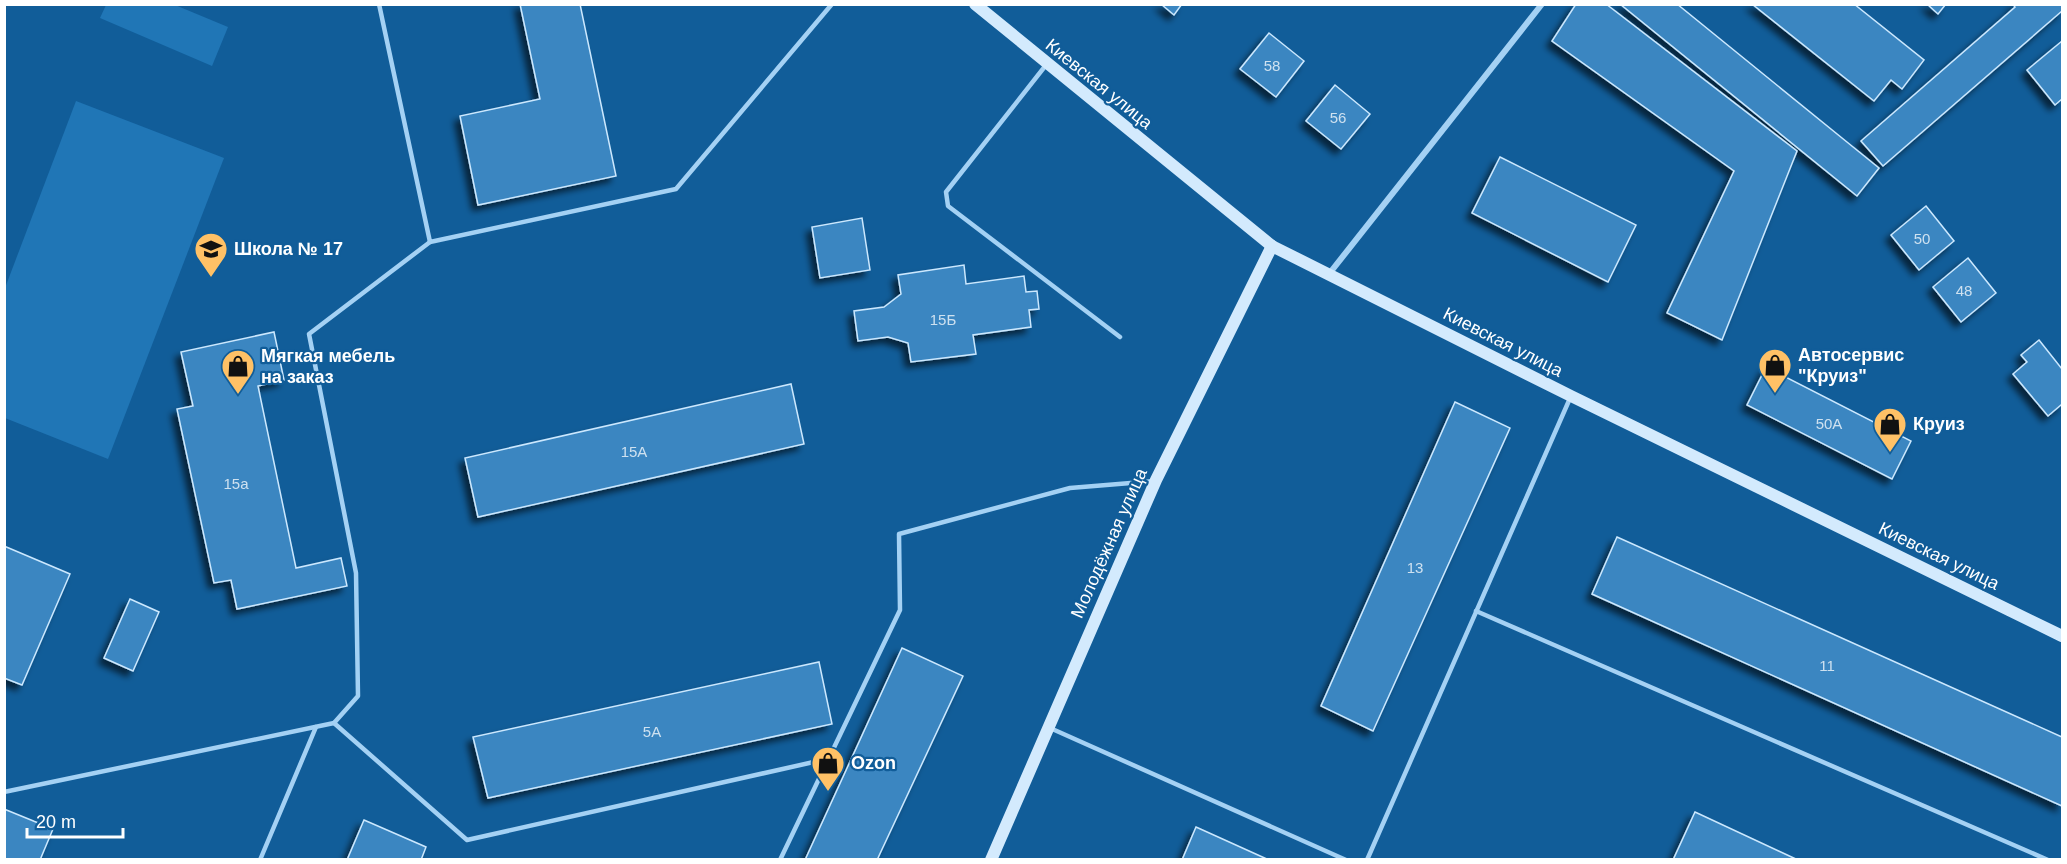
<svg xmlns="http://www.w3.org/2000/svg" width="2067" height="864" viewBox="0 0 2067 864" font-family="Arial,sans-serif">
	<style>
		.pitch { fill: #2076b6 }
		.building { fill: #3a86c1; stroke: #cce8fe; stroke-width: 1.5; filter: url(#shadow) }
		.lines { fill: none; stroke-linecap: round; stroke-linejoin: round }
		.lane { stroke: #a4d1f4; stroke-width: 4.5 }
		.street { stroke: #a4d1f4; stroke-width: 6 }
		.secondary { stroke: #d3eafd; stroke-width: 12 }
		.labels { text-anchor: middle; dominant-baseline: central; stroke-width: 4.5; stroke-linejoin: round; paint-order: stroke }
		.number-label { font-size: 15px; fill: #cee1f0 }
		.street-label { font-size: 18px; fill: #fff; stroke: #115d99 }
		.poi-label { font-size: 18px; font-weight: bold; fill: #fff; stroke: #115d99; text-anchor: start }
	</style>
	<defs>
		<filter id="shadow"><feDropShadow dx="-5.5" dy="5.5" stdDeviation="3" flood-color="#0009"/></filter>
	</defs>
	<rect width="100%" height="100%" fill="#115d99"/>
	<!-- pitch -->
	<g class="pitch">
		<path d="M 106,5 L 175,5 L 228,27 L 212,66 L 100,18 Z"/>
		<path d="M 76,101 L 224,158 L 108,459 L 5,418 L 5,288 Z"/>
	</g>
	<!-- building -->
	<g class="building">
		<path d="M 520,4 L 580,4 L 616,176 L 478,205 L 460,116 L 540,99 Z"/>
		<path d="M 1161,4 L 1182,4 L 1174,15 Z"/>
		<path d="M 1576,4 L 1606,4 L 1797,151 L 1722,340 L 1667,313 L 1734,171 L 1552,41 Z"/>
		<path d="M 1620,4 L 1677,4 L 1879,168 L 1857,196 Z"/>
		<path d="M 1752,4 L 1854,4 L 1924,60 L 1902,89 L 1891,80 L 1874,101 Z"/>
		<path d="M 1927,4 L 1946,4 L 1938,14 Z"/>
		<path d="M 2013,4 L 2062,4 L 2062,11 L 1883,166 L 1861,141 L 2015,7 Z"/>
		<path d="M 1269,33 L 1304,61 L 1276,97 L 1240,69 Z"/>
		<path d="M 2062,41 L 2062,99 L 2055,105 L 2027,70 Z"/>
		<path d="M 1335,85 L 1370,114 L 1341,149 L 1306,121 Z"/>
		<path d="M 1500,157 L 1636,225 L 1608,282 L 1472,213 Z"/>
		<path d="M 1926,206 L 1954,241 L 1919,270 L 1891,235 Z"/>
		<path d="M 862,218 L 870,270 L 820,278 L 812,227 Z"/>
		<path d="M 1968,258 L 1996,293 L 1961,322 L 1933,287 Z"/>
		<path d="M 964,265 L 966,284 L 1024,276 L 1026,292 L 1037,291 L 1039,309 L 1029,310 L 1031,327 L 973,335 L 976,354 L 911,362 L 908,343 L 888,337 L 858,341 L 854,311 L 884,307 L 901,294 L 898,275 Z"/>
		<path d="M 274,332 L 284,380 L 258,386 L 296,568 L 341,558 L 347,586 L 237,609 L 231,580 L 214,583 L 177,409 L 193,406 L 181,352 Z"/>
		<path d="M 2039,340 L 2062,369 L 2062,406 L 2061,405 L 2048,416 L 2013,374 L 2027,362 L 2021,355 Z"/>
		<path d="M 1766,367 L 1911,441 L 1892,479 L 1747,405 Z"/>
		<path d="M 791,384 L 804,444 L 478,517 L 465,458 Z"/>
		<path d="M 1455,402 L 1510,428 L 1373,731 L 1321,706 Z"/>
		<path d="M 1617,537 L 2062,737 L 2062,806 L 1592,594 Z"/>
		<path d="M 4,546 L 70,574 L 22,685 L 4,678 Z"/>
		<path d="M 130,599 L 159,612 L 133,671 L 104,658 Z"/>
		<path d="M 902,648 L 963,676 L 877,860 L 805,860 Z"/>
		<path d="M 819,662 L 832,724 L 488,798 L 473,737 Z"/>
		<path d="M 4,809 L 53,829 L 40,860 L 4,860 Z"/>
		<path d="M 1695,812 L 1798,860 L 1673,860 Z"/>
		<path d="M 364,820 L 426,847 L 421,860 L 347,860 Z"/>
		<path d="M 1196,827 L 1269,860 L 1182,860 Z"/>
	</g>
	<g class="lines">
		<!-- lane -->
		<g class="lane">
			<path d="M 379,4 L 430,242 L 676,189 L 832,4"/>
			<path d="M 1046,65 L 946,192 L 948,206 L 1120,337"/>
			<path d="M 1476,611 L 2048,860"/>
			<path d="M 334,723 L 358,696 L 356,573 L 309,334 L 430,242"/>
			<path d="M 1050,728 L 1346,860"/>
			<path d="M 4,792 L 334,723 L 467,840 L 827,759"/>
			<path d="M 260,860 L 316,727"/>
			<path d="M 780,860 L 900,610 L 899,534 L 1070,488 L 1155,481"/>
			<path d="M 1367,860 L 1571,396"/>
		</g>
		<!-- street -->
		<path class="street" d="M 1329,274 L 1542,4"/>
		<!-- secondary -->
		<g class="secondary">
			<path d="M 975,4 L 1272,246 L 1571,396 L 2062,636"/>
			<path d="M 991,860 L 1156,480 L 1272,246"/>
		</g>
	</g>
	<!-- icons -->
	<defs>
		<symbol id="school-pin" viewBox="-11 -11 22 30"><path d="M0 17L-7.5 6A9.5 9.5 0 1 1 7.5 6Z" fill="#ffc166" stroke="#115d99"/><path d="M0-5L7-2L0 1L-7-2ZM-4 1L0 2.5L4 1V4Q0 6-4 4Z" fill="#111"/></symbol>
		<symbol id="shop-pin" viewBox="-11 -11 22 30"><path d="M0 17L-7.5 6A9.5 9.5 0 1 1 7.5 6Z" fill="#ffc166" stroke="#115d99"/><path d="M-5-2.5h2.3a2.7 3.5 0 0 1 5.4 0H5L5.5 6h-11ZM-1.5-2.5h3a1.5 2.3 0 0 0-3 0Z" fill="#111"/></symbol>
	</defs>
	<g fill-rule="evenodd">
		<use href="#school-pin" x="192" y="230" width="38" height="52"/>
		<use href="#shop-pin" x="1756" y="346" width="38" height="52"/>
		<use href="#shop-pin" x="219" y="347" width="38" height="52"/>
		<use href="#shop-pin" x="1871" y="405" width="38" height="52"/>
		<use href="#shop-pin" x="809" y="744" width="38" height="52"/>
	</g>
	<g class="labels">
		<!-- number labels -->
		<g class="number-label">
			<text x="1272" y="65">58</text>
			<text x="1338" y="117">56</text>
			<text x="1922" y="238">50</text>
			<text x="1964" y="290">48</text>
			<text x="943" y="319">15Б</text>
			<text x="1829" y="423">50А</text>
			<text x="634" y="451">15А</text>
			<text x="236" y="483">15a</text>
			<text x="1415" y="567">13</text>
			<text x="1827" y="665">11</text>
			<text x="652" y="731">5А</text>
		</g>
		<!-- street labels -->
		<g class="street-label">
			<text transform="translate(1099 84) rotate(39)">Киевская улица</text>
			<text transform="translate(1503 342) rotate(27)">Киевская улица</text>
			<text transform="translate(1109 543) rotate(-66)">Молодёжная улица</text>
			<text transform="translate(1939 556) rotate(26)">Киевская улица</text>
		</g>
		<!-- poi labels -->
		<g class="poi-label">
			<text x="234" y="249">Школа № 17</text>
			<text x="1798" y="355">Автосервис<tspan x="1798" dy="21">"Круиз"</tspan></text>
			<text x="261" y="356">Мягкая мебель<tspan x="261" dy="21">на заказ</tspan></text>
			<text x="1913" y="424">Круиз</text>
			<text x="851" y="763">Ozon</text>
		</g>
	</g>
	<!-- border -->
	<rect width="2067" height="864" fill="none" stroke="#ffffff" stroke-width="12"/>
	<!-- scale -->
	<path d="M27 828v9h96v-9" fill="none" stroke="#ffffff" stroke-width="3"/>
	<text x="36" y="828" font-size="18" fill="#ffffff" stroke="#115d99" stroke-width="4.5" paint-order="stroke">20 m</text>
</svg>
